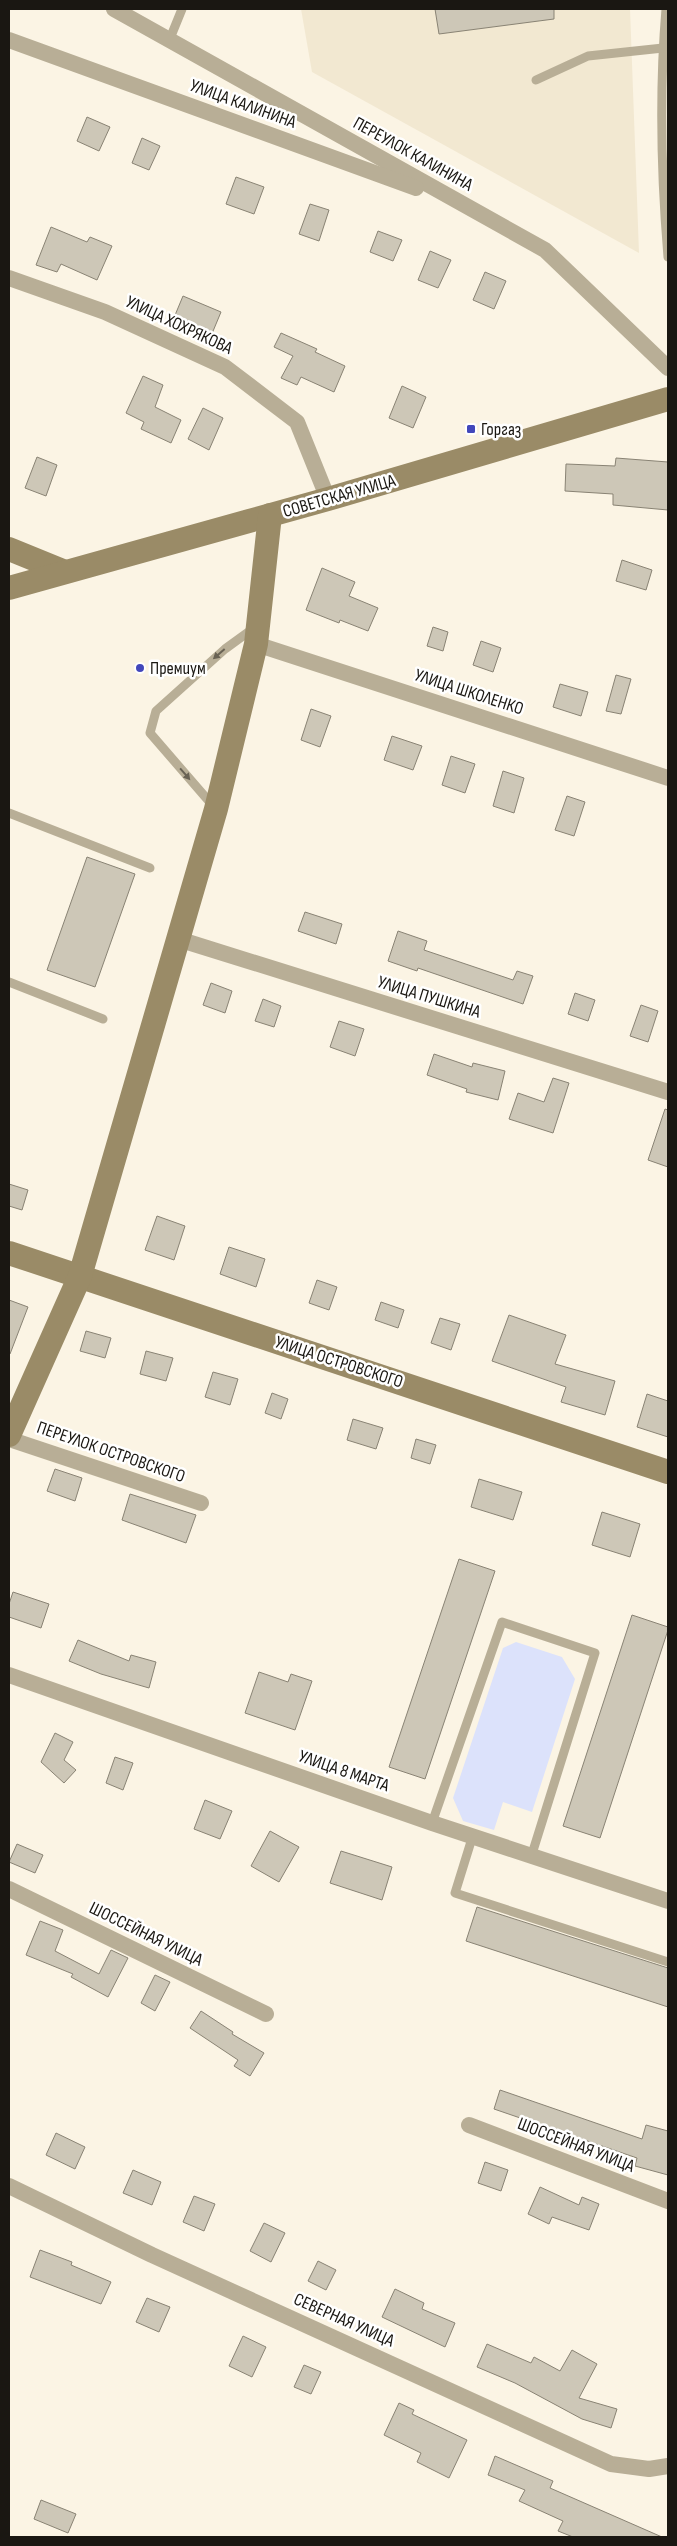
<svg xmlns="http://www.w3.org/2000/svg" width="677" height="2546" viewBox="0 0 677 2546" font-family="'Sofia Sans Condensed',sans-serif">
	<style>
		.built { fill: #f2e8d1 }
		.green { fill: #dce2fb }
		.building { fill: #cdc7b7; stroke: #898374 }
		.lines { fill: none; stroke-linecap: round; stroke-linejoin: round }
		.lane { stroke: #b8ae96; stroke-width: 9 }
		.street { stroke: #b8ae96; stroke-width: 16 }
		.secondary { stroke: #9a8b67; stroke-width: 24 }
		.oneway { fill: #696254 }
		.poi-dot { fill: #4247bb; stroke: #fff; stroke-width: 2 }
		.labels { text-anchor: middle; dominant-baseline: central; stroke-width: 5; stroke-linejoin: round; paint-order: stroke }
		.street-label { font-size: 18px; fill: #1a1712; stroke: #fff }
		.poi-label { font-size: 18px; fill: #1a1712; stroke: #fff; text-anchor: start }
	</style>
	<rect width="100%" height="100%" fill="#fbf4e4"/>
	<!-- built -->
	<path class="built" d="M 301,9 L 630,9 L 639,253 L 312,72 Z"/>
	<!-- green -->
	<path class="green" d="M 516,1642 L 562,1657 L 575,1679 L 532,1812 L 503,1802 L 494,1830 L 463,1821 L 453,1798 L 503,1648 Z"/>
	<!-- building -->
	<g class="building">
		<path d="M 435,9 L 554,9 L 554,19 L 439,34 Z"/>
		<path d="M 87,117 L 110,127 L 99,151 L 77,141 Z"/>
		<path d="M 142,138 L 160,146 L 149,170 L 132,163 Z"/>
		<path d="M 236,177 L 264,187 L 254,214 L 226,204 Z"/>
		<path d="M 310,204 L 329,210 L 319,241 L 299,234 Z"/>
		<path d="M 51,227 L 87,242 L 90,237 L 112,246 L 97,280 L 61,264 L 57,272 L 36,265 Z"/>
		<path d="M 378,231 L 402,240 L 393,261 L 370,252 Z"/>
		<path d="M 430,251 L 451,260 L 438,288 L 418,280 Z"/>
		<path d="M 485,272 L 506,281 L 494,309 L 473,300 Z"/>
		<path d="M 183,296 L 221,312 L 211,336 L 173,320 Z"/>
		<path d="M 281,333 L 317,349 L 315,352 L 345,366 L 334,392 L 301,377 L 297,385 L 281,378 L 293,356 L 274,347 Z"/>
		<path d="M 143,376 L 163,385 L 155,407 L 181,420 L 171,443 L 141,429 L 144,422 L 126,413 Z"/>
		<path d="M 402,386 L 426,397 L 413,428 L 389,418 Z"/>
		<path d="M 203,408 L 223,418 L 209,450 L 188,439 Z"/>
		<path d="M 37,457 L 57,465 L 46,496 L 25,488 Z"/>
		<path d="M 616,458 L 668,462 L 668,510 L 613,505 L 613,494 L 565,491 L 566,464 L 615,466 Z"/>
		<path d="M 622,560 L 652,570 L 646,590 L 616,581 Z"/>
		<path d="M 322,568 L 355,582 L 349,596 L 378,608 L 368,631 L 340,620 L 339,623 L 306,610 Z"/>
		<path d="M 433,627 L 448,632 L 443,651 L 427,646 Z"/>
		<path d="M 481,641 L 501,648 L 493,672 L 473,665 Z"/>
		<path d="M 616,675 L 631,679 L 621,714 L 606,711 Z"/>
		<path d="M 560,684 L 588,692 L 581,716 L 553,707 Z"/>
		<path d="M 311,709 L 331,716 L 320,747 L 301,740 Z"/>
		<path d="M 392,736 L 422,746 L 413,770 L 384,760 Z"/>
		<path d="M 451,756 L 475,764 L 465,793 L 442,785 Z"/>
		<path d="M 503,771 L 524,778 L 514,813 L 493,806 Z"/>
		<path d="M 567,796 L 585,802 L 574,836 L 555,830 Z"/>
		<path d="M 87,857 L 135,874 L 95,987 L 47,970 Z"/>
		<path d="M 305,912 L 342,924 L 336,944 L 298,931 Z"/>
		<path d="M 398,931 L 427,941 L 424,950 L 513,980 L 517,971 L 533,976 L 523,1004 L 418,968 L 417,971 L 388,961 Z"/>
		<path d="M 211,983 L 232,991 L 225,1013 L 203,1005 Z"/>
		<path d="M 575,993 L 595,1000 L 588,1021 L 568,1014 Z"/>
		<path d="M 263,999 L 281,1006 L 274,1027 L 255,1021 Z"/>
		<path d="M 641,1005 L 658,1011 L 648,1042 L 630,1036 Z"/>
		<path d="M 339,1021 L 364,1029 L 355,1056 L 330,1047 Z"/>
		<path d="M 434,1054 L 472,1067 L 473,1063 L 505,1071 L 498,1100 L 466,1092 L 467,1089 L 427,1075 Z"/>
		<path d="M 553,1078 L 569,1083 L 553,1133 L 509,1119 L 518,1093 L 544,1102 Z"/>
		<path d="M 665,1109 L 668,1110 L 668,1167 L 648,1160 Z"/>
		<path d="M 9,1184 L 28,1190 L 22,1210 L 9,1206 Z"/>
		<path d="M 157,1216 L 185,1226 L 174,1260 L 145,1250 Z"/>
		<path d="M 229,1247 L 265,1259 L 256,1287 L 220,1274 Z"/>
		<path d="M 317,1280 L 337,1287 L 329,1310 L 309,1303 Z"/>
		<path d="M 9,1300 L 28,1307 L 10,1354 L 9,1353 Z"/>
		<path d="M 381,1302 L 404,1310 L 398,1328 L 375,1320 Z"/>
		<path d="M 509,1315 L 566,1335 L 555,1364 L 615,1381 L 605,1415 L 561,1402 L 566,1387 L 492,1361 Z"/>
		<path d="M 440,1318 L 460,1324 L 451,1350 L 431,1343 Z"/>
		<path d="M 86,1331 L 111,1338 L 105,1358 L 80,1351 Z"/>
		<path d="M 146,1351 L 173,1358 L 166,1381 L 140,1374 Z"/>
		<path d="M 213,1372 L 238,1379 L 230,1405 L 205,1397 Z"/>
		<path d="M 272,1393 L 288,1399 L 281,1419 L 265,1413 Z"/>
		<path d="M 647,1394 L 668,1401 L 668,1437 L 637,1427 Z"/>
		<path d="M 353,1419 L 383,1428 L 376,1449 L 347,1440 Z"/>
		<path d="M 416,1439 L 436,1445 L 430,1464 L 411,1458 Z"/>
		<path d="M 55,1469 L 82,1478 L 75,1501 L 47,1491 Z"/>
		<path d="M 479,1479 L 522,1492 L 513,1520 L 471,1507 Z"/>
		<path d="M 130,1494 L 196,1515 L 186,1543 L 122,1520 Z"/>
		<path d="M 602,1512 L 640,1524 L 630,1557 L 592,1545 Z"/>
		<path d="M 459,1559 L 495,1571 L 425,1779 L 389,1767 Z"/>
		<path d="M 13,1592 L 49,1604 L 41,1628 L 9,1617 L 9,1604 Z"/>
		<path d="M 632,1615 L 668,1627 L 668,1630 L 600,1838 L 563,1826 Z"/>
		<path d="M 78,1640 L 129,1661 L 131,1655 L 156,1662 L 149,1688 L 101,1674 L 69,1661 Z"/>
		<path d="M 259,1672 L 288,1682 L 291,1674 L 312,1681 L 295,1730 L 245,1713 Z"/>
		<path d="M 55,1733 L 73,1742 L 64,1760 L 76,1770 L 64,1783 L 41,1762 Z"/>
		<path d="M 115,1757 L 133,1763 L 123,1790 L 106,1783 Z"/>
		<path d="M 205,1800 L 232,1811 L 220,1839 L 194,1829 Z"/>
		<path d="M 270,1831 L 299,1847 L 279,1882 L 251,1866 Z"/>
		<path d="M 17,1844 L 43,1855 L 35,1873 L 9,1862 Z"/>
		<path d="M 341,1851 L 392,1867 L 382,1900 L 330,1883 Z"/>
		<path d="M 477,1907 L 668,1968 L 668,2007 L 466,1941 Z"/>
		<path d="M 40,1921 L 63,1930 L 55,1951 L 99,1974 L 111,1950 L 128,1958 L 108,1997 L 71,1977 L 73,1974 L 26,1955 Z"/>
		<path d="M 155,1975 L 170,1982 L 155,2011 L 141,2003 Z"/>
		<path d="M 201,2011 L 233,2032 L 232,2034 L 264,2053 L 250,2076 L 234,2066 L 238,2060 L 190,2028 Z"/>
		<path d="M 500,2090 L 642,2139 L 646,2125 L 668,2131 L 668,2175 L 635,2166 L 637,2158 L 494,2109 Z"/>
		<path d="M 56,2133 L 85,2147 L 75,2169 L 46,2155 Z"/>
		<path d="M 485,2162 L 508,2170 L 501,2191 L 478,2183 Z"/>
		<path d="M 133,2170 L 161,2182 L 152,2205 L 123,2193 Z"/>
		<path d="M 540,2187 L 579,2205 L 582,2197 L 599,2204 L 589,2230 L 552,2217 L 549,2224 L 528,2214 Z"/>
		<path d="M 194,2196 L 215,2204 L 204,2231 L 183,2222 Z"/>
		<path d="M 264,2223 L 285,2233 L 271,2262 L 250,2251 Z"/>
		<path d="M 40,2250 L 72,2262 L 71,2265 L 111,2282 L 101,2304 L 30,2277 Z"/>
		<path d="M 318,2261 L 336,2270 L 326,2290 L 308,2281 Z"/>
		<path d="M 395,2289 L 424,2303 L 422,2309 L 455,2323 L 445,2347 L 382,2317 Z"/>
		<path d="M 147,2298 L 170,2307 L 159,2332 L 136,2322 Z"/>
		<path d="M 243,2336 L 266,2347 L 252,2377 L 229,2366 Z"/>
		<path d="M 487,2344 L 531,2363 L 534,2357 L 560,2371 L 572,2350 L 597,2364 L 579,2398 L 617,2409 L 611,2428 L 582,2419 L 515,2383 L 477,2367 Z"/>
		<path d="M 304,2365 L 321,2372 L 311,2394 L 294,2387 Z"/>
		<path d="M 399,2403 L 414,2410 L 412,2414 L 467,2440 L 449,2478 L 417,2462 L 421,2453 L 384,2435 Z"/>
		<path d="M 495,2456 L 553,2481 L 550,2488 L 662,2537 L 573,2537 L 558,2531 L 563,2521 L 519,2501 L 525,2490 L 488,2475 Z"/>
		<path d="M 41,2500 L 76,2514 L 68,2533 L 34,2519 Z"/>
	</g>
	<g class="lines">
		<!-- lane -->
		<g class="lane">
			<path d="M 666,9 C 659,92 661,174 668,257"/>
			<path d="M 169,41 L 182,9"/>
			<path d="M 536,80 L 588,56 L 663,48"/>
			<path d="M 214,807 L 150,733 L 156,711 L 225,649 L 254,628"/>
			<path d="M 9,813 L 150,868"/>
			<path d="M 9,982 L 103,1019"/>
			<path d="M 432,1823 L 502,1622 L 595,1653 L 532,1854"/>
			<path d="M 473,1835 L 455,1893 L 668,1962"/>
		</g>
		<!-- street -->
		<g class="street">
			<path d="M 114,9 L 545,250 L 668,368"/>
			<path d="M 9,40 L 416,188"/>
			<path d="M 9,278 L 105,312 L 225,367 L 297,422 L 328,499"/>
			<path d="M 256,644 L 668,778"/>
			<path d="M 178,939 L 668,1092"/>
			<path d="M 9,1439 L 201,1503"/>
			<path d="M 9,1675 L 432,1823 L 668,1901"/>
			<path d="M 9,1889 L 266,2014"/>
			<path d="M 469,2125 L 668,2201"/>
			<path d="M 9,2186 L 152,2255 L 611,2464 L 649,2469 L 668,2466"/>
		</g>
		<!-- secondary -->
		<g class="secondary">
			<path d="M 9,549 L 63,571"/>
			<path d="M 9,588 L 328,499 L 668,399"/>
			<path d="M 9,1253 L 668,1472"/>
			<path d="M 9,1435 L 80,1276 L 216,809 L 256,644 L 270,515"/>
		</g>
	</g>
	<!-- one-way arrows -->
	<defs><path id="oneway-solid" d="M-6-.8H1V-3.2L6.5 0L1 3.2V.8H-6Z" transform="scale(1.25)"/></defs>
	<g class="oneway">
		<use href="#oneway-solid" transform="translate(219 654) rotate(139)"/>
		<use href="#oneway-solid" transform="translate(185 774) rotate(49)"/>
	</g>
	<!-- markers -->
	<g class="poi-dot">
		<rect x="466" y="424" width="10" height="10" rx="2.5"/>
		<circle cx="140" cy="668" r="5"/>
	</g>
	<g class="labels">
		<!-- street labels -->
		<g class="street-label">
			<text transform="translate(243 104) rotate(20)">УЛИЦА КАЛИНИНА</text>
			<text transform="translate(413 154) rotate(29)">ПЕРЕУЛОК КАЛИНИНА</text>
			<text transform="translate(179 325) rotate(25)">УЛИЦА ХОХРЯКОВА</text>
			<text transform="translate(339 496) rotate(-16)">СОВЕТСКАЯ УЛИЦА</text>
			<text transform="translate(469 692) rotate(18)">УЛИЦА ШКОЛЕНКО</text>
			<text transform="translate(429 997) rotate(17)">УЛИЦА ПУШКИНА</text>
			<text transform="translate(339 1362) rotate(18)">УЛИЦА ОСТРОВСКОГО</text>
			<text transform="translate(111 1452) rotate(19)">ПЕРЕУЛОК ОСТРОВСКОГО</text>
			<text transform="translate(344 1771) rotate(19)">УЛИЦА 8 МАРТА</text>
			<text transform="translate(146 1934) rotate(26)">ШОССЕЙНАЯ УЛИЦА</text>
			<text transform="translate(576 2145) rotate(21)">ШОССЕЙНАЯ УЛИЦА</text>
			<text transform="translate(344 2320) rotate(24)">СЕВЕРНАЯ УЛИЦА</text>
		</g>
		<!-- poi labels -->
		<g class="poi-label">
			<text x="481" y="429">Горгаз</text>
			<text x="150" y="668">Премиум</text>
		</g>
	</g>
	<!-- border -->
	<rect width="677" height="2546" fill="none" stroke="#1a1712" stroke-width="20"/>
</svg>
